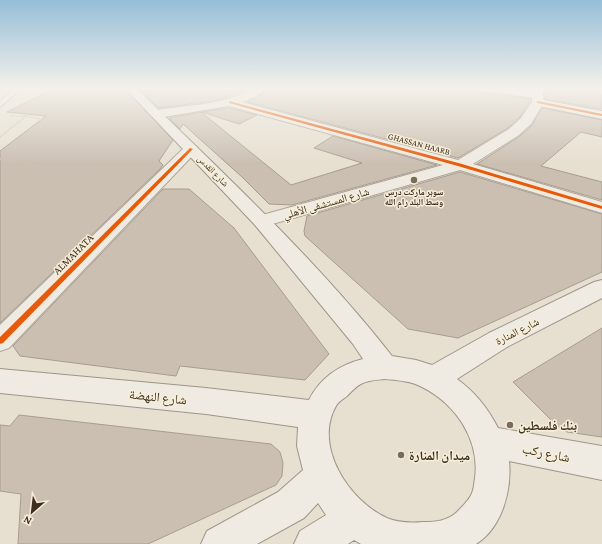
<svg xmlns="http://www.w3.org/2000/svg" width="602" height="544" viewBox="0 0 602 544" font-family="'Crimson Pro','Noto Naskh Arabic',serif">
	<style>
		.building { fill: #cbbfb2; stroke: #a89c90 }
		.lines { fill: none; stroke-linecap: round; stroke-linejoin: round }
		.lane-casing { stroke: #ada599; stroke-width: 2 }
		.street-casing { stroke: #ada599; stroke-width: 2 }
		.secondary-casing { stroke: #9c958a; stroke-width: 2 }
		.path-far1 { stroke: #c8c2b9; stroke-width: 1.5; stroke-dasharray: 1.5 1; stroke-linecap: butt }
		.path { stroke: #c8c2b9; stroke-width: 2; stroke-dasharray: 2 1.5; stroke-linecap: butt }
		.lane { fill: #efebe3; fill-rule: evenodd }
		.street { fill: #efebe3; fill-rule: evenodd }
		.secondary { fill: #efebe3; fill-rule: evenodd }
		.cycleway-casing { stroke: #f7eed8; stroke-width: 2 }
		.cycleway { fill: #e8590c; fill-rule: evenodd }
		.poi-dot { fill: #786c5e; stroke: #f7eed8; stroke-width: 1.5 }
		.labels { text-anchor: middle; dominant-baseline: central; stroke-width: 3; stroke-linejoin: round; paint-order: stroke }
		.far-street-label { font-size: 9px; fill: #3d2e20; stroke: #f7eed8 }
		.far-poi-label { font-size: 9px; font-weight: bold; fill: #3d2e20; stroke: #f7eed8 }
		.street-label { font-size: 11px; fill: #3d2e20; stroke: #f7eed8 }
		.near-street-label { font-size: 13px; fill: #3d2e20; stroke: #f7eed8 }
		.near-poi-label { font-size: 13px; font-weight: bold; fill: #3d2e20; stroke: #f7eed8; text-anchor: start }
	</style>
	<rect width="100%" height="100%" fill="#e7e0d1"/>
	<!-- building -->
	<g class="building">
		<path d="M 62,88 L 124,88 L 173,140 L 159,161 L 163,165 L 160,169 L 0,323 L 0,151 L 46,116 L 7,112 L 53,89 Z"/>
		<path d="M 138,88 L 251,88 L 219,100 L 159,108 Z"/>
		<path d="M 268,88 L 473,88 L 474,91 L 479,92 L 530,99 L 530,101 L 520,117 L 508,128 L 458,158 L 247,102 L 256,98 Z"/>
		<path d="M 543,88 L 598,88 L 602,96 L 602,109 L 545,99 Z"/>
		<path d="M 229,108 L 257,115 L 239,124 L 202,112 Z"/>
		<path d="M 542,108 L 602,120 L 602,137 L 581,132 L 541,166 L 602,182 L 602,200 L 477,164 L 520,136 L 532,125 Z"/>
		<path d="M 201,112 L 291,185 L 362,163 L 314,148 L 333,136 L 437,165 L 292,205 L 269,204 L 242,177 L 183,124 L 180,129 L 169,118 Z"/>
		<path d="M 460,172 L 602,214 L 602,272 L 458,338 L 408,329 L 305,236 L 304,231 L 307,216 Z"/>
		<path d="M 163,189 L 189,189 L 234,228 L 329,354 L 305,380 L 180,366 L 176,376 L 20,356 L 13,346 Z"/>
		<path d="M 602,328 L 602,437 L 567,432 L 556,425 L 513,382 Z"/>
		<path d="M 19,415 L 271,444 L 280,452 L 283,463 L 282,476 L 276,485 L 148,544 L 18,544 L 21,494 L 0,491 L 0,425 L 10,426 Z"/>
	</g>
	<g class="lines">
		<defs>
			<path id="lane" d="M 16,88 L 22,88 L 0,107 L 0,101 Z"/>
			<g id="street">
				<path d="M 254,88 L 267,88 L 255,97 L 242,102 L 458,160 L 509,129 L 521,118 L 534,99 L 542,99 L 544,102 L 531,124 L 519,135 L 473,164 L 602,202 L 602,213 L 460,170 L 269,225 L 262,227 L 255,225 L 253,221 L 255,217 L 443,165 L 229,106 L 157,118 L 153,117 L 151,114 L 153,111 L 157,110 C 189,105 225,105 254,88 Z"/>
				<path d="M 474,88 L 504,88 L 537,92 L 541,93 L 543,95 L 541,97 L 537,98 L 479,91 L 475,90 Z"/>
				<path d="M 191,145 L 196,146 L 198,149 L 196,152 L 9,348 L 0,351 L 0,325 L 186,146 Z"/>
			</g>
			<g id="secondary">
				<path d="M 125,88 L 136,88 C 224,174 316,259 392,356 L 416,360 L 432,365 L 489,333 L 594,282 L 602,280 L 602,298 L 507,347 L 457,379 C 475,392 488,408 498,428 L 602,446 L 602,480 L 509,461 C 512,490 502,528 476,544 L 361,544 L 354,540 L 348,544 L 294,544 L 300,531 L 326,515 L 318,503 L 304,518 L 257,544 L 201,544 L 207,531 L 278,492 L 303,470 L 297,446 L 298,427 L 206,414 L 0,393 L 0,369 L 206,388 L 309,400 C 320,378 339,365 363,359 L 353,344 L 255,225 ZM 384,379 C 397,380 411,381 422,387 C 456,404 480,440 475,478 C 474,483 474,489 472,493 C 470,499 462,507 457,512 C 448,521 435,522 423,522 C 411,523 399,523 387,518 C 349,501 313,446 336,406 C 338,402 343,399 347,396 C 352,391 357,385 363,383 C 370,380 377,380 384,379 Z"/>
				<path d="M 532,88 L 542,88 L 544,100 L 602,111 L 602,119 L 534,105 L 532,102 Z"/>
			</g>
		</defs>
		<!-- lane casing -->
		<use href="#lane" class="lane-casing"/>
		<!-- street casing -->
		<use href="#street" class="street-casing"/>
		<!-- secondary casing -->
		<use href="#secondary" class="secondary-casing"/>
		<!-- path-far1 -->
		<g class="path-far1">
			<path d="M 11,116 L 26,116 L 45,120 L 122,103"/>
			<path d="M 0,137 L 26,116"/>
		</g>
		<!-- path -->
		<path class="path" d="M 0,159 L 130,182"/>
		<!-- lane -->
		<use href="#lane" class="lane"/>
		<!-- street -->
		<use href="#street" class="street"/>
		<!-- secondary -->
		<use href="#secondary" class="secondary"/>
		<defs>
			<g id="cycleway">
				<path d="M 229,101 L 462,164 L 602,206 L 602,209 L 458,166 L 229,103 Z"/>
				<path d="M 538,101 L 602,114 L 602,116 L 537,103 L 536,102 Z"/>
				<path d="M 190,148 L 193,149 L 3,343 L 0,344 L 0,337 Z"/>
			</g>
		</defs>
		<!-- cycleway casing -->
		<use href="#cycleway" class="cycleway-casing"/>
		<!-- cycleway -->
		<use href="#cycleway" class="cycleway"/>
	</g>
	<!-- sky -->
	<linearGradient id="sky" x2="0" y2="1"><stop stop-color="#96bed9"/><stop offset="0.54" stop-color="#f4f1ea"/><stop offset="1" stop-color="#f4f1ea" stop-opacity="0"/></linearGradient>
	<rect width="602" height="164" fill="url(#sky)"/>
	<!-- markers -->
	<g class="poi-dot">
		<circle cx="414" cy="180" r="4"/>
		<circle cx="510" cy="425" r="4"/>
		<circle cx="401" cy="455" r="4"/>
	</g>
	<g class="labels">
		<!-- far-street labels -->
		<g class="far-street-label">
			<text transform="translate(419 144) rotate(15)">GHASSAN HAARB</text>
			<text transform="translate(213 171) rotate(45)">شارع القدس</text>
		</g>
		<!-- far-poi labels -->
		<g class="far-poi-label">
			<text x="414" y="192">سوبر ماركت درس<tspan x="414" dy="10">وسط البلد رام الله</tspan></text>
		</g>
		<!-- street labels -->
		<g class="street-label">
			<text transform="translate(326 203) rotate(-16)">شارع المستشفى الأهلي</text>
			<text transform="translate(73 254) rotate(-45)">ALMAHATA</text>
			<text transform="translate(517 331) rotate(-27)">شارع المنارة</text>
		</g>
		<!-- near-street labels -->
		<g class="near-street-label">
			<text transform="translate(158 397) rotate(6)">شارع النهضة</text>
			<text transform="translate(546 453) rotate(11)">شارع ركب</text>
		</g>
		<!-- near-poi labels -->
		<g class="near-poi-label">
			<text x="518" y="425">بنك فلسطين</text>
			<text x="409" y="455">ميدان المنارة</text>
		</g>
	</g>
	<!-- north arrow -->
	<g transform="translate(32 512) rotate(208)" stroke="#f7eed8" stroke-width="3" paint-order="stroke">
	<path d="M0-3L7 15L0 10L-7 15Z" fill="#3d2e20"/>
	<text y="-6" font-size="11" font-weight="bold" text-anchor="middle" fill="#3d2e20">N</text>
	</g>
</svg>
